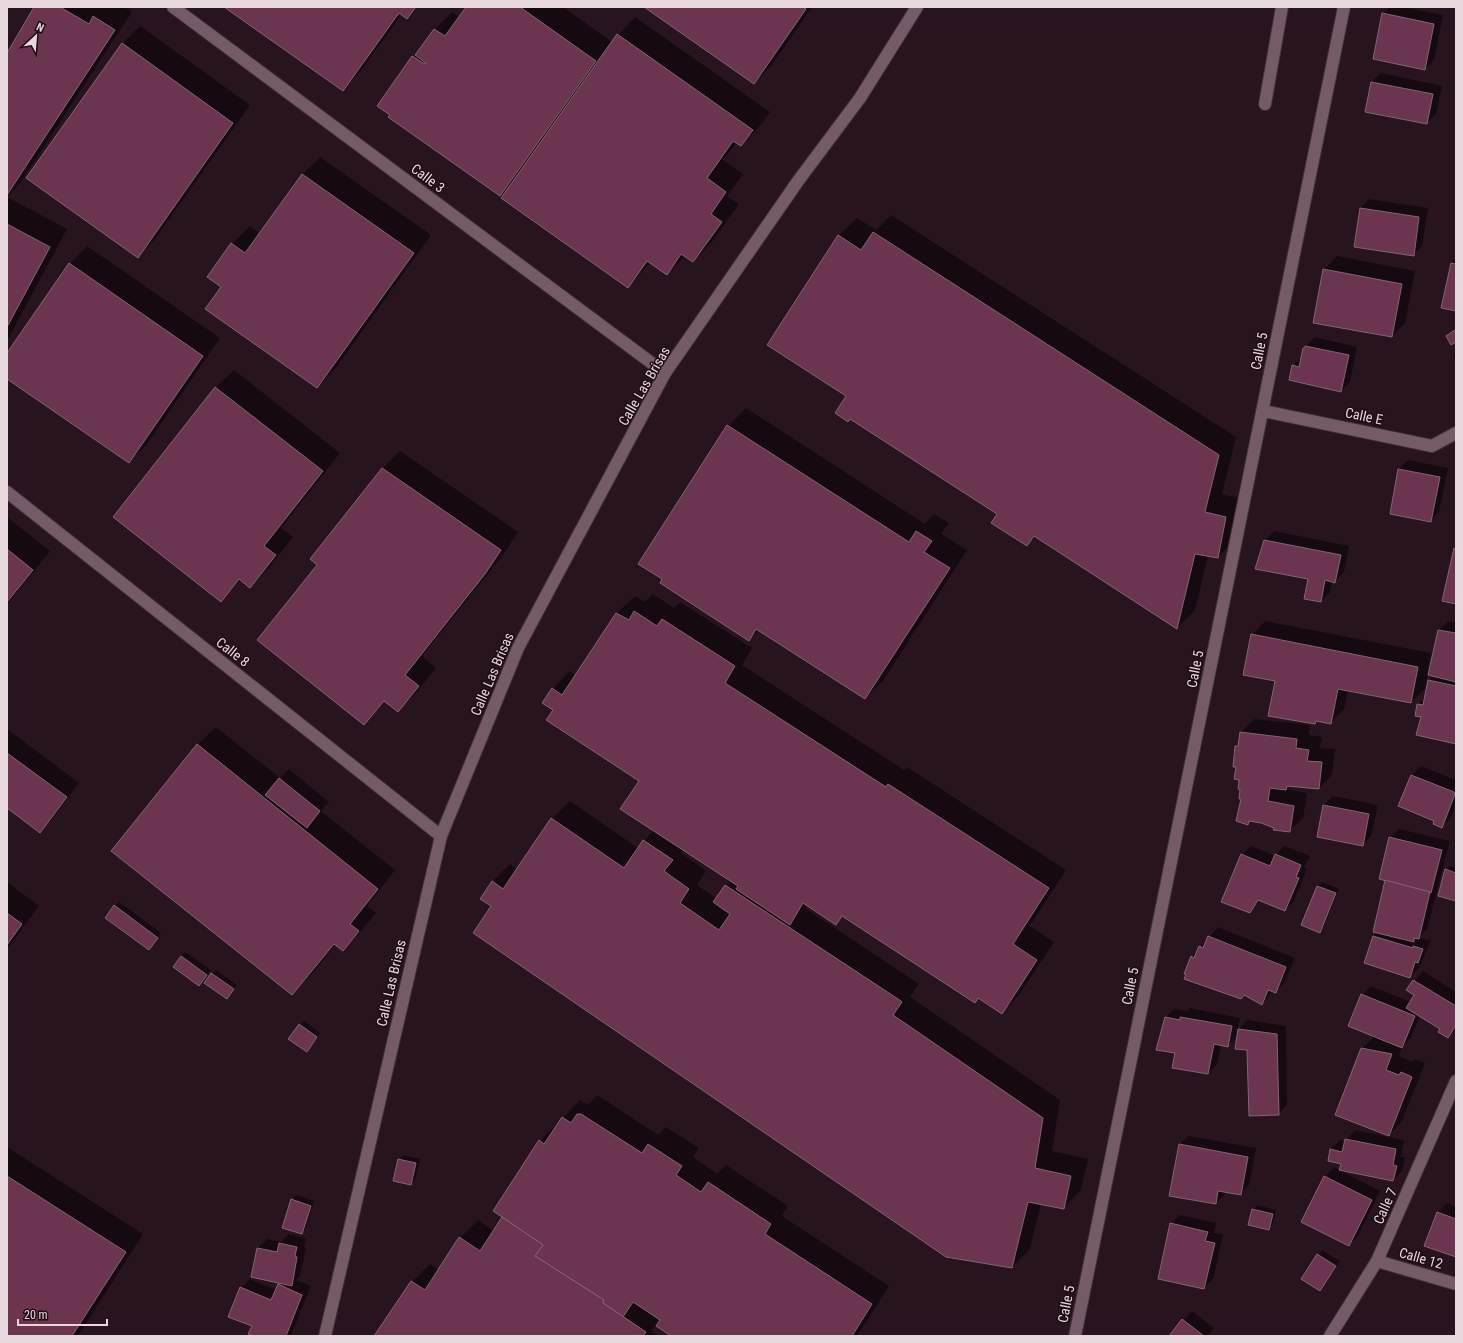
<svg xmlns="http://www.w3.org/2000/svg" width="1463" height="1343" viewBox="0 0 1463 1343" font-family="'Roboto Condensed',sans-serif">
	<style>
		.shadow { fill: #0007; fill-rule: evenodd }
		.building { fill: #6b344f; stroke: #816772 }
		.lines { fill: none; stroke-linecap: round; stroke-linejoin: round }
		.lane-casing { stroke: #3f3137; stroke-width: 14 }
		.street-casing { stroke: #3f3137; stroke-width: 14 }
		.lane { stroke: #755b67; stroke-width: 12 }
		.street { stroke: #755b67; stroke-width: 12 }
		.labels { text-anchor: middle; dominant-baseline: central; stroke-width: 3; stroke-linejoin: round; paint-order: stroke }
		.street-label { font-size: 14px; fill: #e7d8de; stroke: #1e0b14 }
	</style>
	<rect width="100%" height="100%" fill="#28141e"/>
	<!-- shadow -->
	<g class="shadow">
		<path d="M 36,7 L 124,7 L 132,12 L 20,183 L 7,196 L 7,55 Z"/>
		<path d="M 226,7 L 418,7 L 407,18 L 402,14 L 360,72 L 342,90 Z"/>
		<path d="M 467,7 L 563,7 L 612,42 L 635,17 L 770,112 L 759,127 L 741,145 L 737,142 L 723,160 L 743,174 L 727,196 L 739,204 L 711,243 L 693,261 L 685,256 L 667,274 L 651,262 L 628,287 L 513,182 L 499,195 L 378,106 L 435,29 L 452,12 L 460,17 Z"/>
		<path d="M 646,7 L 812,7 L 772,65 L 754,83 Z"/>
		<path d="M 1390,7 L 1402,7 L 1443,15 L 1434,60 L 1425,69 L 1383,14 Z"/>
		<path d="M 140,26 L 250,105 L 155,239 L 138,256 L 122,44 Z"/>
		<path d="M 1381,73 L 1442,86 L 1436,114 L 1427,123 L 1366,111 L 1372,82 Z"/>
		<path d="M 320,157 L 431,235 L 335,369 L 317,387 L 222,287 L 232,244 L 250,226 L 260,234 L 303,174 Z"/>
		<path d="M 7,197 L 67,229 L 7,341 Z"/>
		<path d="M 1369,199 L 1428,208 L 1422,246 L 1413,255 L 1360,208 Z"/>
		<path d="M 891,215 L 1236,437 L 1222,494 L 1243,499 L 1235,540 L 1218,557 L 1208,556 L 1195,610 L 1177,628 L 1036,536 L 1027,545 L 999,514 L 847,395 L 769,344 L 839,235 L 857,218 L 876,230 Z"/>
		<path d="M 87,246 L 220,338 L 147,444 L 129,462 L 7,378 L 7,355 L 70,264 Z"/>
		<path d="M 1337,256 L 1415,271 L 1405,323 L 1392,336 L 1324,270 Z"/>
		<path d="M 1456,259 L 1456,310 L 1452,263 Z"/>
		<path d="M 1456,329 L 1456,341 L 1451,343 L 1447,336 Z"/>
		<path d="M 1315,337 L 1357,347 L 1350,382 L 1341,391 L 1293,366 L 1302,357 L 1304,349 Z"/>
		<path d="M 1456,351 L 1456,359 L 1453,359 L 1455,352 Z"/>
		<path d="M 234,370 L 340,453 L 281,528 L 293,537 L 268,569 L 250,587 L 241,579 L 221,600 L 115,516 L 216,387 Z"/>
		<path d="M 746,408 L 925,524 L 934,514 L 949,523 L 941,534 L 967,550 L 883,681 L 865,698 L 759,630 L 749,640 L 639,564 L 728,426 Z"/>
		<path d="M 400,451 L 518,532 L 503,555 L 422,656 L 436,668 L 416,693 L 398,711 L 386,701 L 364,724 L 319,565 L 382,469 Z"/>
		<path d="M 1408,460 L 1448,468 L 1439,512 L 1430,521 L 1399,469 Z"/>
		<path d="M 7,517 L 50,551 L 7,604 Z"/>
		<path d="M 1274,531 L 1349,546 L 1344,572 L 1335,581 L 1332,581 L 1330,592 L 1321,601 L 1309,578 L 1257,568 L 1265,540 Z"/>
		<path d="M 653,594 L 674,608 L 680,602 L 752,648 L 742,665 L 904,770 L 907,767 L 1066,870 L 1030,926 L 1054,942 L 1019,995 L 1002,1012 L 843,916 L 836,923 L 808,905 L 805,908 L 919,984 L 910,997 L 1060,1100 L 1052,1151 L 1088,1159 L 1081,1190 L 1063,1208 L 1041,1203 L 1030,1249 L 1012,1267 L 492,882 L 510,864 L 517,870 L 552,819 L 570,801 L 638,848 L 654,830 L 640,780 L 554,710 L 552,689 L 570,671 L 576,676 L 617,613 L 635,596 L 645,602 ZM 684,849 L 731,880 L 717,899 L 697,885 L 706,871 L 681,853 Z"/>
		<path d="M 1265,621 L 1431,653 L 1425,689 L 1411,702 L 1348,690 L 1344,709 L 1330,723 L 1318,720 L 1315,723 L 1277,681 L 1252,635 Z"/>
		<path d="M 1448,621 L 1456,623 L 1456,743 L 1422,716 L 1418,705 L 1425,698 L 1429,680 L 1434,675 L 1430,674 L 1439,630 Z"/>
		<path d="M 1254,719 L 1310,725 L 1309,735 L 1322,737 L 1320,748 L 1335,749 L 1332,775 L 1319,788 L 1290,785 L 1286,789 L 1307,793 L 1303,818 L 1289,831 L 1251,821 L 1248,824 L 1237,766 L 1236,746 L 1239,743 L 1241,732 Z"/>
		<path d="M 216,727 L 280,778 L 289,769 L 329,802 L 321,811 L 395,870 L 367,906 L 376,913 L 360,932 L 343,950 L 336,944 L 310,976 L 292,994 L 113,851 L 198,744 Z"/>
		<path d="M 7,729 L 79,783 L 53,818 L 40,832 L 7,807 Z"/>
		<path d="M 1421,766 L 1456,780 L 1456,804 L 1451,818 L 1442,827 L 1435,821 L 1399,806 L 1412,775 Z"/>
		<path d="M 1333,796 L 1378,805 L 1371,836 L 1362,845 L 1318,836 L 1324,805 Z"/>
		<path d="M 1399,829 L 1450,841 L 1427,929 L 1418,938 L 1431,940 L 1419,968 L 1410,976 L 1373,936 L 1378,932 L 1386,880 L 1390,838 Z"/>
		<path d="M 1251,846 L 1275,856 L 1284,846 L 1310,856 L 1304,867 L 1307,869 L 1294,901 L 1285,910 L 1261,900 L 1250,912 L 1242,855 Z"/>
		<path d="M 1450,866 L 1456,868 L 1456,900 L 1446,870 Z"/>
		<path d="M 7,882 L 39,906 L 7,949 Z"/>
		<path d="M 1322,882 L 1339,889 L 1324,927 L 1319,931 L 1302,925 L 1318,886 Z"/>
		<path d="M 119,902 L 161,933 L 149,949 L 115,906 Z"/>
		<path d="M 1218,927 L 1295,958 L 1284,983 L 1275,992 L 1272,991 L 1262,1004 L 1244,994 L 1186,973 L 1192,957 Z"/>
		<path d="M 185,952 L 211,970 L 199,985 L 181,956 Z"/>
		<path d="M 216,970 L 237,985 L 227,998 L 212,974 Z"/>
		<path d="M 1423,971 L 1456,992 L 1456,1029 L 1448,1037 L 1442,1028 L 1420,1015 L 1411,1038 L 1403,1046 L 1399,1056 L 1412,1062 L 1415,1059 L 1425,1063 L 1402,1121 L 1389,1135 L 1362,1048 L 1375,1036 L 1362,995 L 1371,986 L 1411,1002 L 1415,995 L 1408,990 Z"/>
		<path d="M 1190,1008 L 1240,1018 L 1238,1030 L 1247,1020 L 1286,1026 L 1287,1105 L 1278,1114 L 1248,1049 L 1238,1035 L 1227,1046 L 1221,1045 L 1217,1064 L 1208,1073 L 1176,1052 L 1165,1018 L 1174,1009 L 1188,1011 Z"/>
		<path d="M 304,1021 L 320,1033 L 311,1046 L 299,1025 Z"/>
		<path d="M 596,1096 L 599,1096 L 658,1135 L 666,1127 L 699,1148 L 693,1157 L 717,1174 L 726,1165 L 788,1206 L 782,1216 L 889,1286 L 857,1336 L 673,1336 L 656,1324 L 651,1332 L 658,1336 L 376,1336 L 412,1282 L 430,1264 L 439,1270 L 460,1238 L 478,1220 L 494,1231 L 503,1217 L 494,1211 L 540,1141 L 580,1100 L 588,1105 Z"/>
		<path d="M 1355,1130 L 1404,1140 L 1401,1157 L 1405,1157 L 1402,1171 L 1393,1180 L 1342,1163 L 1331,1149 L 1340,1140 L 1345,1142 Z"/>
		<path d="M 1188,1136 L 1256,1148 L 1249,1185 L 1241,1194 L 1225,1191 L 1225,1194 L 1216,1203 L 1179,1145 Z"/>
		<path d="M 7,1147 L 143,1234 L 78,1336 L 7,1336 Z"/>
		<path d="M 403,1155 L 420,1159 L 415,1179 L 411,1184 L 399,1160 Z"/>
		<path d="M 1334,1167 L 1380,1191 L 1358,1236 L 1349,1245 L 1302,1221 L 1325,1176 Z"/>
		<path d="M 296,1195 L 314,1201 L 306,1228 L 302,1233 L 292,1200 Z"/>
		<path d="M 1447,1203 L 1456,1207 L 1456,1256 L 1426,1245 L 1438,1212 Z"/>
		<path d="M 1257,1205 L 1276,1210 L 1273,1224 L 1269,1229 L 1253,1210 Z"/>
		<path d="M 1180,1215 L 1216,1223 L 1214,1233 L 1223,1234 L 1213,1279 L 1204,1288 L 1171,1224 Z"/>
		<path d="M 289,1234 L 306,1238 L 304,1247 L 306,1248 L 300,1276 L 296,1280 L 311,1286 L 291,1336 L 255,1336 L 241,1288 L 250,1279 L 277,1290 L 281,1283 L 252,1277 L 258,1248 L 267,1239 L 281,1242 Z"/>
		<path d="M 1322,1250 L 1340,1261 L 1320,1290 L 1302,1279 Z"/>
		<path d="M 1192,1311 L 1214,1328 L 1207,1336 L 1170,1336 Z"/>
	</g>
	<!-- building -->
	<g class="building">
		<path d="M 34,7 L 60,7 L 89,24 L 93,16 L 115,30 L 7,195 L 7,53 Z"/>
		<path d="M 224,7 L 416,7 L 407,19 L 399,13 L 343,91 Z"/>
		<path d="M 466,7 L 520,7 L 596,61 L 500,196 L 388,117 L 390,115 L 377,106 L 412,56 L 425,64 L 426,63 L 415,55 L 434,29 L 445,36 Z"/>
		<path d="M 644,7 L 803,7 L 806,9 L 754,84 Z"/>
		<path d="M 1382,13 L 1434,24 L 1425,70 L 1373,59 Z"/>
		<path d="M 617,34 L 753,130 L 741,146 L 733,141 L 707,178 L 726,192 L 711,214 L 722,222 L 693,262 L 681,254 L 667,275 L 647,261 L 628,288 L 501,198 Z"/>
		<path d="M 122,43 L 233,123 L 138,258 L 26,178 Z"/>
		<path d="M 1371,82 L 1433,94 L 1427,124 L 1365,112 Z"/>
		<path d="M 302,174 L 414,253 L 317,388 L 205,309 L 221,287 L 207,277 L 231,243 L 245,253 Z"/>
		<path d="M 1360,208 L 1419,217 L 1414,256 L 1354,247 Z"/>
		<path d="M 7,224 L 50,247 L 7,327 Z"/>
		<path d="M 873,232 L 1219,455 L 1205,512 L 1226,517 L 1218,558 L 1195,554 L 1177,629 L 1034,536 L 1027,546 L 991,523 L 997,514 L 850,419 L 848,422 L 835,413 L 846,396 L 767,345 L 838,235 L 861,250 Z"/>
		<path d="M 69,263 L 203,356 L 129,463 L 7,379 L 7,353 Z"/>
		<path d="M 1451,263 L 1456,264 L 1456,311 L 1441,308 Z"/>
		<path d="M 1323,269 L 1402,284 L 1392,337 L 1313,323 Z"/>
		<path d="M 1455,330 L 1456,342 L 1451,345 L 1446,336 Z"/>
		<path d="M 1305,346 L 1349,355 L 1341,392 L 1289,380 L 1292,365 L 1299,367 L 1303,348 L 1305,348 Z"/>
		<path d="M 215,387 L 323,471 L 264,546 L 276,555 L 250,588 L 239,579 L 221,602 L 113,517 Z"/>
		<path d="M 727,425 L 909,542 L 916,531 L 932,541 L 924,552 L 950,568 L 865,699 L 756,629 L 749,641 L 660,583 L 662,579 L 638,564 Z"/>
		<path d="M 382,468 L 501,550 L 485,574 L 405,675 L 419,686 L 398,712 L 384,701 L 364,725 L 257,640 L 317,565 L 310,559 Z"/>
		<path d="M 1398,469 L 1440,477 L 1431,522 L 1390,514 Z"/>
		<path d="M 1264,540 L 1341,555 L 1335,583 L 1325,580 L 1321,602 L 1304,599 L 1308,579 L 1255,569 Z"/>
		<path d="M 1454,548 L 1456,549 L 1456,604 L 1442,601 Z"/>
		<path d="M 7,549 L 33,570 L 7,602 Z"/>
		<path d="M 634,611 L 657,626 L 662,619 L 735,666 L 725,683 L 886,787 L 888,784 L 1049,888 L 1013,944 L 1037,960 L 1002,1014 L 978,998 L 975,1003 L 842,916 L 836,925 L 803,903 L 790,925 L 736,889 L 738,886 L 620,809 L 639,781 L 546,720 L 553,710 L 542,703 L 552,688 L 562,695 L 616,613 L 629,620 Z"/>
		<path d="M 1438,630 L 1456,633 L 1456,682 L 1428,675 Z"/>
		<path d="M 1251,634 L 1418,667 L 1411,703 L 1338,689 L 1331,724 L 1316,721 L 1315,724 L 1268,716 L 1275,681 L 1243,675 Z"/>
		<path d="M 1428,680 L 1456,686 L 1456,744 L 1416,735 L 1421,717 L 1415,716 L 1417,704 L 1423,705 Z"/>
		<path d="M 1240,732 L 1297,739 L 1296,748 L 1309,750 L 1307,761 L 1322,762 L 1319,789 L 1287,786 L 1286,790 L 1270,788 L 1268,801 L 1294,806 L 1290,832 L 1273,830 L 1274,828 L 1261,823 L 1249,821 L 1248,825 L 1236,821 L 1241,799 L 1239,799 L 1240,790 L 1238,789 L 1239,780 L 1234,779 L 1236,767 L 1233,767 L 1235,746 L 1238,746 Z"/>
		<path d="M 197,744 L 378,889 L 350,924 L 359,931 L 343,951 L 334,944 L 292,995 L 111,851 Z"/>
		<path d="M 7,753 L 67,797 L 40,833 L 7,808 Z"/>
		<path d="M 1411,775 L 1454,792 L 1455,794 L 1442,828 L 1433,824 L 1434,821 L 1398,806 Z"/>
		<path d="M 279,778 L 320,811 L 307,828 L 265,795 Z"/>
		<path d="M 1323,805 L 1369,814 L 1363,846 L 1317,837 Z"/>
		<path d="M 551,818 L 624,868 L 643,840 L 673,860 L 664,871 L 689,889 L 680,903 L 719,930 L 730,914 L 713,902 L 725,885 L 901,1001 L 902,1002 L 893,1015 L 1043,1118 L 1035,1168 L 1071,1176 L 1064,1209 L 1028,1202 L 1012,1268 L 946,1257 L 473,933 L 491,906 L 480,899 L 492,881 L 503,889 Z"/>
		<path d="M 1389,837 L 1442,850 L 1431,893 L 1379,879 Z"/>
		<path d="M 1241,854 L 1270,866 L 1275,854 L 1301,865 L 1296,877 L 1299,878 L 1285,911 L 1258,900 L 1250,913 L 1221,902 Z"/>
		<path d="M 1445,869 L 1456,873 L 1456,901 L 1438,896 Z"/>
		<path d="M 1385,880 L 1430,892 L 1419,939 L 1414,938 L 1414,942 L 1373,932 Z"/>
		<path d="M 1317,886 L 1336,893 L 1320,933 L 1301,925 Z"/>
		<path d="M 114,905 L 158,938 L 149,950 L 105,918 Z"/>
		<path d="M 7,913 L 22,924 L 7,945 Z"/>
		<path d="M 1208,936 L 1286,967 L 1276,993 L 1268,990 L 1262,1005 L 1244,995 L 1241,999 L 1184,979 L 1186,974 L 1184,974 L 1191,956 L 1194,958 L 1199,946 L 1203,948 Z"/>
		<path d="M 1373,936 L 1413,948 L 1413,946 L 1423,949 L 1418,963 L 1415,962 L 1410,978 L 1364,963 Z"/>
		<path d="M 181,956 L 207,975 L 199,986 L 173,967 Z"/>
		<path d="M 211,973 L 234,989 L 227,999 L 204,983 Z"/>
		<path d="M 1413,980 L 1456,1006 L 1456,1025 L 1448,1038 L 1438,1032 L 1440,1029 L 1406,1008 L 1414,995 L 1406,990 Z"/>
		<path d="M 1361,994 L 1415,1016 L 1402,1048 L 1348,1026 Z"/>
		<path d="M 1165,1017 L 1180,1020 L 1180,1017 L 1232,1026 L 1228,1047 L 1214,1044 L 1208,1074 L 1172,1068 L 1175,1053 L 1156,1050 Z"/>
		<path d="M 299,1024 L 317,1037 L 307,1052 L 288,1039 Z"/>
		<path d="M 1238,1029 L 1277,1034 L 1279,1115 L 1249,1116 L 1247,1050 L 1235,1049 Z"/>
		<path d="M 1361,1048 L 1392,1054 L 1386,1070 L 1399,1075 L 1401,1072 L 1412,1077 L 1389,1136 L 1335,1115 Z"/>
		<path d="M 577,1114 L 581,1114 L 642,1153 L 648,1144 L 682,1166 L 676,1175 L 701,1192 L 708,1182 L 771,1224 L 765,1234 L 872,1304 L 852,1336 L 671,1336 L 656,1326 L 660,1320 L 633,1302 L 623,1317 L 603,1303 L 604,1300 L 535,1256 L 543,1245 L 493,1211 L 539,1140 L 544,1144 L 562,1117 L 571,1123 Z"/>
		<path d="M 1345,1139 L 1396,1149 L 1393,1165 L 1397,1166 L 1393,1181 L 1339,1170 L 1341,1164 L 1328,1161 L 1330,1149 L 1342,1152 Z"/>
		<path d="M 1179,1144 L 1248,1157 L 1241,1195 L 1218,1191 L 1216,1204 L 1169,1196 Z"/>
		<path d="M 398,1159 L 416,1163 L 411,1185 L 393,1181 Z"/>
		<path d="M 7,1176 L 126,1252 L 72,1336 L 7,1336 Z"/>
		<path d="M 1324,1176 L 1372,1200 L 1349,1246 L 1301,1222 Z"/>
		<path d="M 291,1199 L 311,1206 L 302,1234 L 282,1228 Z"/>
		<path d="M 1252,1209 L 1273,1214 L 1269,1230 L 1248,1225 Z"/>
		<path d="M 1437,1212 L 1456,1219 L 1456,1257 L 1424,1246 Z"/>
		<path d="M 502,1217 L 543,1245 L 535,1256 L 604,1300 L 603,1303 L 646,1332 L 643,1336 L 374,1336 L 411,1281 L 425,1290 L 459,1237 L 480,1251 Z"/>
		<path d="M 1170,1223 L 1208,1232 L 1205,1241 L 1215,1243 L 1204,1289 L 1158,1279 Z"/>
		<path d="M 279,1243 L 297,1247 L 295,1256 L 297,1257 L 292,1286 L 251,1277 L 257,1248 L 277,1252 Z"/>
		<path d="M 1317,1254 L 1336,1266 L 1320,1291 L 1301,1279 Z"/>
		<path d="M 278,1284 L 302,1295 L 286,1336 L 254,1336 L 248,1334 L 252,1326 L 228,1317 L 240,1287 L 271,1300 Z"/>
		<path d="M 1182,1319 L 1204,1336 L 1169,1336 Z"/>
	</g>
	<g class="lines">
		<defs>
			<path id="lane" d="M 1265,104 L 1282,7"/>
			<g id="street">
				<path d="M 173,7 L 665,373"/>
				<path d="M 1263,411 L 1432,446 L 1456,433"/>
				<path d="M 7,492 L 441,836"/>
				<path d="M 1377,1261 L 1456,1284"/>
				<path d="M 325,1336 L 441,836 L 518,648 L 665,373 L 798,181 L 860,98 L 917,7"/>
				<path d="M 1075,1336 L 1344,7"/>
				<path d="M 1330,1336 L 1377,1261 L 1456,1081"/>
			</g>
		</defs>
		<!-- lane casing -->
		<use href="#lane" class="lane-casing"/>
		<!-- street casing -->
		<use href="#street" class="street-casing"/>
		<!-- lane -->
		<use href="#lane" class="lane"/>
		<!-- street -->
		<use href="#street" class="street"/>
	</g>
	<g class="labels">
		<!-- street labels -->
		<g class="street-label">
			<text transform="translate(428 178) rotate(37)">Calle 3</text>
			<text transform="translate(1259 351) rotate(-79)">Calle 5</text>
			<text transform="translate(644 386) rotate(-60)">Calle Las Brisas</text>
			<text transform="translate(1364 416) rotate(12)">Calle E</text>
			<text transform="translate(233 652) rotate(38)">Calle 8</text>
			<text transform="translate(1195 669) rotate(-79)">Calle 5</text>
			<text transform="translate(492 674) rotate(-67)">Calle Las Brisas</text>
			<text transform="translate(391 983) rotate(-77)">Calle Las Brisas</text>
			<text transform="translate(1130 986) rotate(-79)">Calle 5</text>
			<text transform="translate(1385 1206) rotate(-66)">Calle 7</text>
			<text transform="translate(1421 1258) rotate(16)">Calle 12</text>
			<text transform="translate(1066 1304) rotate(-79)">Calle 5</text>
		</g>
	</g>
	<!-- border -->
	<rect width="1463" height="1343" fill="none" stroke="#e7d8de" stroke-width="16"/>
	<!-- north arrow -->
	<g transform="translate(36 36) rotate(26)" stroke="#1e0b14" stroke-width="3" paint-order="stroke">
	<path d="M0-3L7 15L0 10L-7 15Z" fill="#e7d8de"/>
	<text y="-6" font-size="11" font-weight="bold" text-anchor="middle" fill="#e7d8de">N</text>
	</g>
	<!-- scale -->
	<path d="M18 1319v6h89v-6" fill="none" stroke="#e7d8de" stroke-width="2"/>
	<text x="24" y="1319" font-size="12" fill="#e7d8de" stroke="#1e0b14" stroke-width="3" paint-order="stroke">20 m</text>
</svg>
